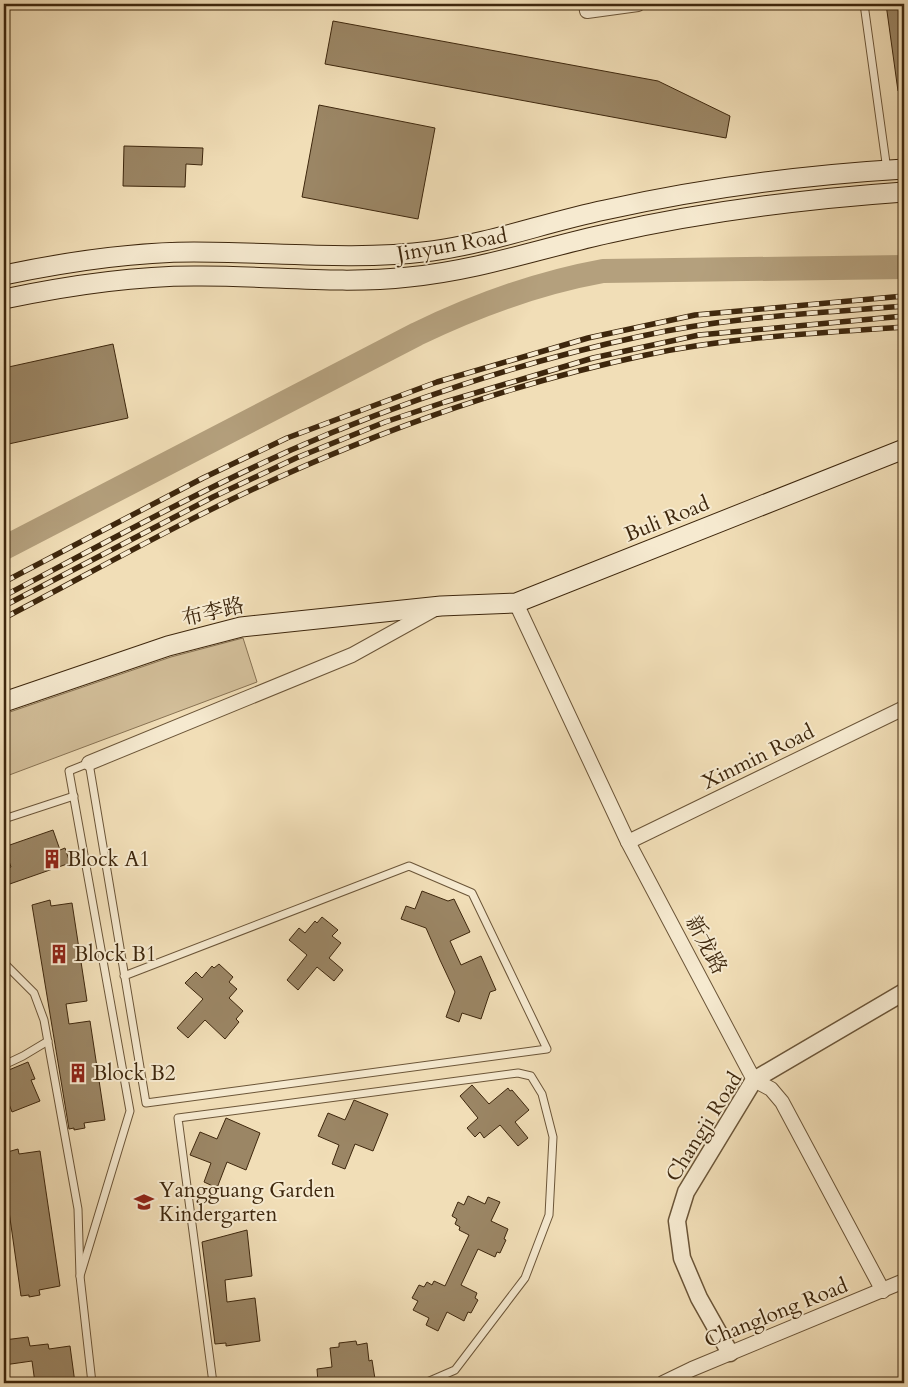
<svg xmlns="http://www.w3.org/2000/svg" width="908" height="1387" viewBox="0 0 908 1387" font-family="Cardo,'Noto Serif SC',serif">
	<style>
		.green { fill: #d3bf9a; stroke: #887354 }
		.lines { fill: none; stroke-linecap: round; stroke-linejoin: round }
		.river { stroke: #b4a07d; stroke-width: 24 }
		.building { fill: #9b8665; stroke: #3e270d }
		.service-casing { stroke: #6b5538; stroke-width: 9 }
		.minor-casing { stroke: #6b5538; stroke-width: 16 }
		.tertiary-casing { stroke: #6b5538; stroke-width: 19 }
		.secondary-casing { stroke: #3e270d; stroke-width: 21 }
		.service { stroke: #f6ead0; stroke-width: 7 }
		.minor { stroke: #f6ead0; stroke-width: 14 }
		.tertiary { stroke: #f6ead0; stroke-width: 16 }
		.secondary { stroke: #f6ead0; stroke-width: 19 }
		.rail-casing { stroke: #3e270d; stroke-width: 5.5 }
		.rail { stroke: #f6ead0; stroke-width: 4; stroke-dasharray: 11; stroke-linecap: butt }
		.labels { text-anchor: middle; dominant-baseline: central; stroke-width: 4; stroke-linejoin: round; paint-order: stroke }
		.street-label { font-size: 21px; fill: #3e270d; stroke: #f6ead0 }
		.poi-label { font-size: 21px; fill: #3e270d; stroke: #f6ead0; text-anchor: start }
	</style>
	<rect width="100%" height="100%" fill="#f1deb7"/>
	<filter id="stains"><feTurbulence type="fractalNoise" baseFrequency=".004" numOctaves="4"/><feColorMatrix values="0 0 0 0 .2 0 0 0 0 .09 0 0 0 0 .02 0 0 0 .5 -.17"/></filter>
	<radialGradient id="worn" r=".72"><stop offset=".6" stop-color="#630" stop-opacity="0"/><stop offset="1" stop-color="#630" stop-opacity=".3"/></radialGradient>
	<!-- green -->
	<path class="green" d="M 243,638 L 257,682 L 4,777 L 4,714 L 171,657 Z"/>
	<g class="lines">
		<!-- river -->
		<path class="river" d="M 4,548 L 417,334 C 477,305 537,283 603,271 L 904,267"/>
	</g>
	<!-- building -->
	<g class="building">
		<path d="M 886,4 L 904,4 L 904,90 L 898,91 Z"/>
		<path d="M 333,21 L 658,81 L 730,116 L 726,138 L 325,64 Z"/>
		<path d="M 319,105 L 435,128 L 418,219 L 302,197 Z"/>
		<path d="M 124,146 L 203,148 L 202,165 L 186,164 L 185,187 L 123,186 Z"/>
		<path d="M 113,344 L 128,418 L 4,445 L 4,368 Z"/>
		<path d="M 53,830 L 60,850 L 65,848 L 70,863 L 4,886 L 4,870 L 11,867 L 4,847 Z"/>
		<path d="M 422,891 L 448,901 L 454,899 L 470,932 L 450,941 L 461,965 L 481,956 L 496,990 L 490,992 L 481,1019 L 462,1013 L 459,1022 L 446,1017 L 455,992 L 440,960 L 426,928 L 401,919 L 406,906 L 415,909 Z"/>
		<path d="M 50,900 L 51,906 L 72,903 L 87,1001 L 66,1004 L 69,1024 L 90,1021 L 105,1120 L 84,1123 L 85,1128 L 74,1130 L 74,1128 L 69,1129 L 32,905 Z"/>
		<path d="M 322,917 L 338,930 L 332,936 L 341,943 L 329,958 L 343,970 L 334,981 L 317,967 L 298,990 L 287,980 L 307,955 L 289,940 L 299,928 L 305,933 L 315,921 L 317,923 Z"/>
		<path d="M 219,964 L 233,977 L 229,982 L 237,989 L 229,998 L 243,1011 L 236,1019 L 239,1022 L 225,1039 L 205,1020 L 188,1038 L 177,1028 L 203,999 L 185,983 L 196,972 L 202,978 L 212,966 L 214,968 Z"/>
		<path d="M 28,1062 L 35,1079 L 31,1080 L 40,1101 L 12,1112 L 4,1091 L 4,1072 Z"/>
		<path d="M 472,1085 L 489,1104 L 508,1088 L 510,1091 L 512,1090 L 529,1110 L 515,1122 L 528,1138 L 518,1146 L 500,1125 L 484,1138 L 480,1132 L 475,1137 L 467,1128 L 478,1118 L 460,1096 Z"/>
		<path d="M 354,1100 L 388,1114 L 373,1151 L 355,1144 L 345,1169 L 332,1164 L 339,1145 L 318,1136 L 328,1113 L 345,1120 Z"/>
		<path d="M 226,1118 L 260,1133 L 246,1170 L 227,1162 L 217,1188 L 204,1182 L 211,1163 L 190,1155 L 200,1132 L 217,1139 Z"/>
		<path d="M 18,1149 L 19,1154 L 40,1151 L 60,1286 L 39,1290 L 40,1295 L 29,1297 L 29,1295 L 21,1296 L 4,1176 L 4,1153 Z"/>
		<path d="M 468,1196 L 485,1204 L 488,1197 L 500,1202 L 491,1221 L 508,1229 L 504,1239 L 506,1240 L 500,1253 L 497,1252 L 495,1257 L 478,1249 L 461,1285 L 477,1293 L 475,1298 L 478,1300 L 471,1313 L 468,1312 L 464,1321 L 447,1312 L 438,1331 L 426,1325 L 429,1318 L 413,1310 L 418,1301 L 412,1298 L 419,1285 L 424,1287 L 427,1282 L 432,1285 L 434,1281 L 445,1286 L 469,1235 L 459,1230 L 460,1227 L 455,1224 L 457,1219 L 452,1216 L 458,1202 L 464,1205 Z"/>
		<path d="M 247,1230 L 252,1276 L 225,1280 L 227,1302 L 255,1298 L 260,1341 L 226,1346 L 226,1343 L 215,1344 L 202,1242 Z"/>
		<path d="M 28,1337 L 30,1346 L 48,1344 L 49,1349 L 70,1346 L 75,1383 L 35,1383 L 32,1361 L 4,1365 L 4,1340 Z"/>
		<path d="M 356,1341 L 357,1345 L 367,1343 L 369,1361 L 372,1360 L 375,1379 L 354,1381 L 354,1383 L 318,1383 L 317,1369 L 332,1367 L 330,1348 L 339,1347 L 339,1343 Z"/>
	</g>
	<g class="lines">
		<defs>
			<g id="service">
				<path d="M 864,4 L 887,170"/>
				<path d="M 4,819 L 74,796"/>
				<path d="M 4,963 L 34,993 L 44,1020 L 78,1209 L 80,1276 L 92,1383"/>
				<path d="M 4,1065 L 23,1056 L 48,1041"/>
				<path d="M 80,1276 L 130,1111 L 69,771 L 89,763 L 146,1103 L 547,1049 L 472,893 L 409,866 L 124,976"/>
				<path d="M 213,1383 L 178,1118 L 518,1073 L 531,1076 L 542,1094 L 553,1137 L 549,1215 L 525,1278 L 455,1370 L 425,1383"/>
			</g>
			<g id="minor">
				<path d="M 586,4 L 587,11 L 638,4"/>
				<path d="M 516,603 L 628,842 L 754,1080 L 771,1089 L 782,1102 L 883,1291"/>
				<path d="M 89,763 L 352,655 L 435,609"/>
				<path d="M 628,842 L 904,708"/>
				<path d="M 663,1383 L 692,1369 L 904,1281"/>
			</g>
			<path id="tertiary" d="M 730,1353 L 699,1298 L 682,1258 L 677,1221 L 686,1192 L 754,1080 L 904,992"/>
			<g id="secondary">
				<path d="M 4,275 C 66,262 130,252 194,252 C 274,252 353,261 432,251 C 491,243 547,222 605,210 C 704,188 803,175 904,169"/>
				<path d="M 4,299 C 66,286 130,276 194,276 C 266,275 338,285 409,277 C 480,270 541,248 610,233 C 707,211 805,199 904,192"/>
				<path d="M 4,702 L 168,646 L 241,627 L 441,606 L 516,603 L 904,449"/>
			</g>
		</defs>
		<!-- service casing -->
		<use href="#service" class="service-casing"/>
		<!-- minor casing -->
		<use href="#minor" class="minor-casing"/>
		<!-- tertiary casing -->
		<use href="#tertiary" class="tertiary-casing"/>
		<!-- secondary casing -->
		<use href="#secondary" class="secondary-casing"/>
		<!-- service -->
		<use href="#service" class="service"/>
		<!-- minor -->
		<use href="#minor" class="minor"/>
		<!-- tertiary -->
		<use href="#tertiary" class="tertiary"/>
		<!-- secondary -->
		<use href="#secondary" class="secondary"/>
		<defs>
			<g id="rail">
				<path d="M 4,582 L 203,478 L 287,438 L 437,382 L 588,338 L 695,315 L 904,296"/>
				<path d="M 4,596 C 99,546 193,494 291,450 C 400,402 525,361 642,336 C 728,317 817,313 904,306"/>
				<path d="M 4,606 L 213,497 L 296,458 L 385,422 L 445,402 L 593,358 L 699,335 L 904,316"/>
				<path d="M 4,618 C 102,567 198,512 300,468 C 410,420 528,380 646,355 C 731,337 818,333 904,327"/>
			</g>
		</defs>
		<!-- rail casing -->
		<use href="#rail" class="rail-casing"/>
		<!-- rail -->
		<use href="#rail" class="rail"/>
	</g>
	<!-- icons -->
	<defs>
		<symbol id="building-bare" viewBox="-9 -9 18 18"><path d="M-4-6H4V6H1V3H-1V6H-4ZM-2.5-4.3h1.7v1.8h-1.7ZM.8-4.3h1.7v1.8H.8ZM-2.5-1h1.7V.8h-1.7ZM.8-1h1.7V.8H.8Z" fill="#8f2418" stroke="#f6ead0" stroke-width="2.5" paint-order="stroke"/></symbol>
		<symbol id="school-bare" viewBox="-9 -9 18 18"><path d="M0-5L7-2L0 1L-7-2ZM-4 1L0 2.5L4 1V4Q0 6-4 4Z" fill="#8f2418" stroke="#f6ead0" stroke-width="2.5" paint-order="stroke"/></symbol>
	</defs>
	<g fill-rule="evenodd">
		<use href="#building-bare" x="38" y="845" width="28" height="28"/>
		<use href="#building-bare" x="45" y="940" width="28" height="28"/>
		<use href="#building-bare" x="64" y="1059" width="28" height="28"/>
		<use href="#school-bare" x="130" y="1188" width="28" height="28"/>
	</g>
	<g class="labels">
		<!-- street labels -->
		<g class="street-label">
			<text transform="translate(452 245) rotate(-10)">Jinyun Road</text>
			<text transform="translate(667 519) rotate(-22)">Buli Road</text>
			<text transform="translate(213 612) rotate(-13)">布李路</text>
			<text transform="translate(758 757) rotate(-26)">Xinmin Road</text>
			<text transform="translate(706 945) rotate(62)">新龙路</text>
			<text transform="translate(704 1127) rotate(-58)">Changji Road</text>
			<text transform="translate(776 1313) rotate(-22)">Changlong Road</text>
		</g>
		<!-- poi labels -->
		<g class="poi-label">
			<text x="67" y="859">Block A1</text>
			<text x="74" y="954">Block B1</text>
			<text x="93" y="1073">Block B2</text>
			<text x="159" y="1190">Yangguang Garden<tspan x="159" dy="24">Kindergarten</tspan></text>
		</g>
	</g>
	<!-- margin -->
	<rect width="908" height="1387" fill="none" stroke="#f1deb7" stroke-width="20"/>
	<rect x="5" y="5" width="898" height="1377" fill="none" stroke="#3e270d" stroke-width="2.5"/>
	<rect x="10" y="10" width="888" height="1367" fill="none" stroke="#3e270d"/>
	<rect width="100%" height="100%" filter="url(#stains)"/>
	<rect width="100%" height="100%" fill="url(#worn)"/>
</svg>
